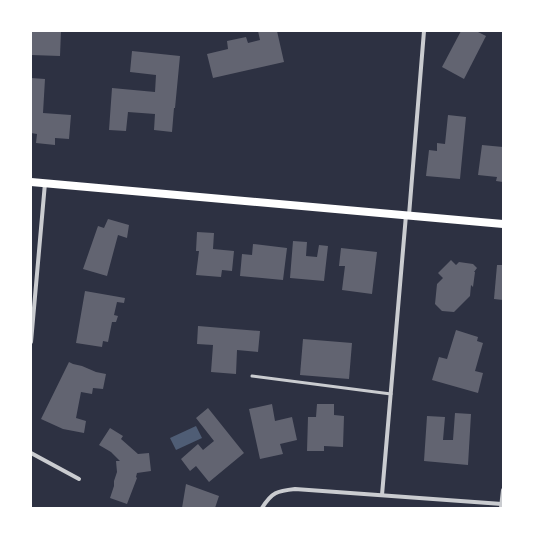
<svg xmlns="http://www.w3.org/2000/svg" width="534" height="539" viewBox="0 0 534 539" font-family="'Asap Condensed',sans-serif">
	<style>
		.water { fill: #4f5d75 }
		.building { fill: #626471 }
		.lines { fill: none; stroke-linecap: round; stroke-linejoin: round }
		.service { stroke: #caccd0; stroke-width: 3 }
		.minor { stroke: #caccd0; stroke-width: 4 }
		.secondary { stroke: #fff; stroke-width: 8 }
	</style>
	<rect width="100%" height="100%" fill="#2d3142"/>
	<!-- water -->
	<path class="water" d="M 196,426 L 202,438 L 176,450 L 170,438 Z"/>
	<!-- building -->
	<g class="building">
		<path d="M 31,31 L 61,31 L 60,56 L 31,55 Z"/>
		<path d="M 258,31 L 277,31 L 284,62 L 213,78 L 207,54 L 228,49 L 227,41 L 246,37 L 248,43 L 260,40 Z"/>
		<path d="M 461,31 L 476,31 L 486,36 L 464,79 L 442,67 Z"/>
		<path d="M 132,51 L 180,56 L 175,108 L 174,108 L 172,132 L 154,130 L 155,114 L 128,112 L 126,131 L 109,130 L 112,88 L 155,92 L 156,75 L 130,72 Z"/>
		<path d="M 31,78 L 45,79 L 43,113 L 71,115 L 69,139 L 55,138 L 55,145 L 36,143 L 37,134 L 31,133 Z"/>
		<path d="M 448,115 L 466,117 L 460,179 L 426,176 L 429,150 L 437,151 L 437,143 L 445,144 Z"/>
		<path d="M 482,145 L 503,147 L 503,182 L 496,181 L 497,177 L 478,175 Z"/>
		<path d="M 108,219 L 129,225 L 127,238 L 118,235 L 107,276 L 83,269 L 98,226 L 104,228 Z"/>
		<path d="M 197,232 L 214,233 L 213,249 L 234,251 L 232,271 L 222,270 L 221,277 L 196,275 L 199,251 L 196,251 Z"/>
		<path d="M 293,241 L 307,242 L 306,256 L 317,257 L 319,245 L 328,246 L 324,281 L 290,278 Z"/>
		<path d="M 253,244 L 287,248 L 283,280 L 240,276 L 242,254 L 252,255 Z"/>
		<path d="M 341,248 L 377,252 L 372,294 L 342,290 L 345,266 L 339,266 Z"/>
		<path d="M 451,260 L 456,265 L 459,262 L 473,264 L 477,268 L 474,272 L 475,272 L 473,287 L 471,285 L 470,296 L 454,312 L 442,311 L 435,304 L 437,284 L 443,278 L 438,273 Z"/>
		<path d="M 497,265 L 503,265 L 503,300 L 494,299 Z"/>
		<path d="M 85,291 L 125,298 L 124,303 L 117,302 L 114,315 L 118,316 L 116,322 L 112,322 L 108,342 L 103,341 L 102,347 L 76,343 Z"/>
		<path d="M 198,326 L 260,331 L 258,352 L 237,350 L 236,374 L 211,372 L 213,345 L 197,344 Z"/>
		<path d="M 456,330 L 478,337 L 477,341 L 483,343 L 475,371 L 483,373 L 478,393 L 432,380 L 439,357 L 447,359 Z"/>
		<path d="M 303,339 L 352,343 L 349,379 L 300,375 Z"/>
		<path d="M 69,362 L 73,364 L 82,366 L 96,372 L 106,374 L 103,389 L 93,388 L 92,394 L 81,392 L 76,418 L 86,421 L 84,433 L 63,429 L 41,419 Z"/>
		<path d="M 272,404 L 275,421 L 292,417 L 297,440 L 280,444 L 283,454 L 260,459 L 249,409 Z"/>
		<path d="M 317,404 L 334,404 L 334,415 L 344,416 L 343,447 L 324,446 L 324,451 L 307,451 L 308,417 L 316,417 Z"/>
		<path d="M 208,408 L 244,453 L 209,482 L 196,466 L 190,471 L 181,459 L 198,444 L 203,450 L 214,441 L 196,418 Z"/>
		<path d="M 455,413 L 471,414 L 468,465 L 424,461 L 427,416 L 445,417 L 443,440 L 453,440 Z"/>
		<path d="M 110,428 L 123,436 L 121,439 L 138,454 L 149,453 L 151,471 L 137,473 L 136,477 L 137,478 L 127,504 L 110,498 L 114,486 L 114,481 L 117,472 L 116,461 L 120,461 L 111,452 L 99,445 Z"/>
		<path d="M 186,484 L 219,496 L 215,508 L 182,508 Z"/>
	</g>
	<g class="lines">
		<!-- service -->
		<path class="service" d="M 252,376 L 391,394"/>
		<!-- minor -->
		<g class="minor">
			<path d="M 409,215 L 424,31"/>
			<path d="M 31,342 L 45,183"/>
			<path d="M 31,453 L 79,479"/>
			<path d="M 382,495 L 406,215"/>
			<path d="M 262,508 C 272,492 277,491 295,489 L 502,504"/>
			<path d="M 501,508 L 503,490"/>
		</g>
		<!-- secondary -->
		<path class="secondary" d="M 31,182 L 503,224"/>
	</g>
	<!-- border -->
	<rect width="534" height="539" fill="none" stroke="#ffffff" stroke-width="64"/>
</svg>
